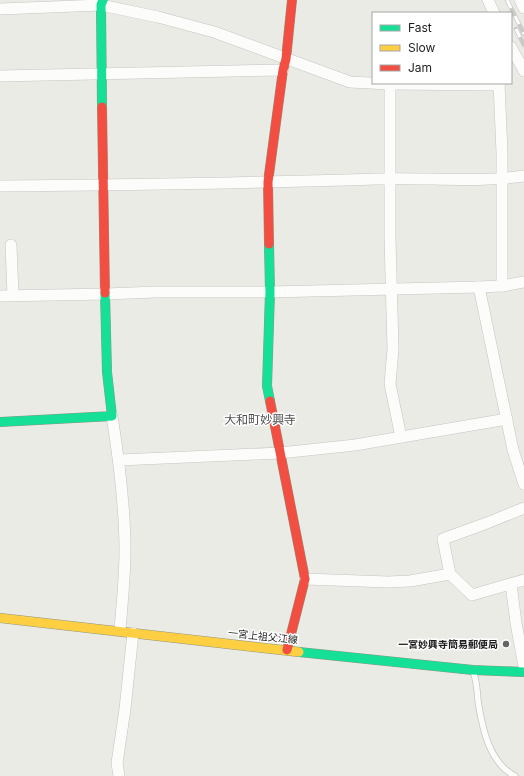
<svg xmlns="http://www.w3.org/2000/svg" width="524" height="776" viewBox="0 0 524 776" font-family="Inter,'Noto Sans JP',sans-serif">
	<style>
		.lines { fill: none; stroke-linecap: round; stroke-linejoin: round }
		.lane-casing { stroke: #c4c4c2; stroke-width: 7 }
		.street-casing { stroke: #c4c4c2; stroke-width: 12 }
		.fast-casing { stroke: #8e967e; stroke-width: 10 }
		.slow-casing { stroke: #8e967e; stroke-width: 10 }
		.jam-casing { stroke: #8e967e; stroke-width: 10 }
		.lane { stroke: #fcfcfb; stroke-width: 5.5 }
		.street { stroke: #fcfcfb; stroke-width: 11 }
		.fast { stroke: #16e098; stroke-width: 9 }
		.slow { stroke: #ffcf43; stroke-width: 9 }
		.jam { stroke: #f24e42; stroke-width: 9 }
		.rail-casing { stroke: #cacac9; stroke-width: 4.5 }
		.rail { stroke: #fff; stroke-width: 3; stroke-dasharray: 9; stroke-linecap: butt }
		.poi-dot { fill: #656563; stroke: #fff; stroke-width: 1.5 }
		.labels { text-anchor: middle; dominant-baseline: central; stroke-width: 3; stroke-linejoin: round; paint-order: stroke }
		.street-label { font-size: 10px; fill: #1d1d1d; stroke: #fff }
		.poi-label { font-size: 10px; font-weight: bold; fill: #1d1d1d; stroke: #fff; text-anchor: end }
		.quarter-label { font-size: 12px; fill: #505050; stroke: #fff }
	</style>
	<rect width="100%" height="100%" fill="#ebebe6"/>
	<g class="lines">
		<defs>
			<path id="lane" d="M 473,671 C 477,681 477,690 478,701 C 482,727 489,763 515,776"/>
			<g id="street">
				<path d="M 488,0 L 494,13"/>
				<path d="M 520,0 L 524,8"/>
				<path d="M 0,9 L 101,5 L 158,17 L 214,32 L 350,82 L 390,84 L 499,85"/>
				<path d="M 511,47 L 524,71"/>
				<path d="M 0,76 L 283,70"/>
				<path d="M 499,83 L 502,153 L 502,286"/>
				<path d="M 390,84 L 390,238 L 393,349 L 390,384 L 401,437"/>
				<path d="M 0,186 C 125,185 251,183 376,179 C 425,177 475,183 524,176"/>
				<path d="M 11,245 L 13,295"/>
				<path d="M 479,287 L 513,450 L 524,484"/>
				<path d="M 0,296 L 106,294 L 156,292 L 270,292 L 479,287 L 502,286 L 524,282"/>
				<path d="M 112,416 C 119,460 125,506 125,551 C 125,577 122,604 120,630"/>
				<path d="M 119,460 L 280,453 L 355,445 L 507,419"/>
				<path d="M 450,574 L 443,539 L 487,523 L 524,508"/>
				<path d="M 305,579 L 388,582 L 410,581 L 450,574 L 472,595 L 524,580"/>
				<path d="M 511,584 L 516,623 L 524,667"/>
				<path d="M 119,776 L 117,763 L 125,709 L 133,633"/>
			</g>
			<g id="fast">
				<path d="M 102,107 L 101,5 L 103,0"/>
				<path d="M 269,244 L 270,292 L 267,386 L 270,401"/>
				<path d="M 0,422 L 112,416 L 107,372 L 105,293"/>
				<path d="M 299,652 L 473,670 L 524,672"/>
			</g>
			<path id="slow" d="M 0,618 L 299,652"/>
			<g id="jam">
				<path d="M 102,107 L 105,293"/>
				<path d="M 269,244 L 268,182 L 283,70 L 286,59 L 292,0"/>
				<path d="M 270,401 L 305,579 L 287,650"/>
			</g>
		</defs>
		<!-- lane casing -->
		<use href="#lane" class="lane-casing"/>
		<!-- street casing -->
		<use href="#street" class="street-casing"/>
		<!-- fast casing -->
		<use href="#fast" class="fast-casing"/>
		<!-- slow casing -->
		<use href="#slow" class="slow-casing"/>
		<!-- jam casing -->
		<use href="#jam" class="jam-casing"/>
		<!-- lane -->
		<use href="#lane" class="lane"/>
		<!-- street -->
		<use href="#street" class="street"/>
		<!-- fast -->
		<use href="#fast" class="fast"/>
		<!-- slow -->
		<use href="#slow" class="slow"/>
		<!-- jam -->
		<use href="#jam" class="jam"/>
		<defs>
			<g id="rail">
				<path d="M 507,0 L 524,34"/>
				<path d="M 516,29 L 524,45"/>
			</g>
		</defs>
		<!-- rail casing -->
		<use href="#rail" class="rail-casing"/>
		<!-- rail -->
		<use href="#rail" class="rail"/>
	</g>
	<!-- markers -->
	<circle class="poi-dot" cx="506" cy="644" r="4"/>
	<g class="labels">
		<!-- street labels -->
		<g class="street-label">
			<text transform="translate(263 636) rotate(6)">一宮上祖父江線</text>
		</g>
		<!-- poi labels -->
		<g class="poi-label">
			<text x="498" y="644">一宮妙興寺簡易郵便局</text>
		</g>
		<!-- quarter labels -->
		<g class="quarter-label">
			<text x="260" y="419">大和町妙興寺</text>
		</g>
	</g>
	<!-- legend -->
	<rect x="372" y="12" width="140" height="72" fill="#ffffff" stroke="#a5a5a5"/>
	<rect x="380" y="25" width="20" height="6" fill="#16e098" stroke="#a5a5a5"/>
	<text x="408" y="32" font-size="12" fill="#1d1d1d">Fast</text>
	<rect x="380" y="45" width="20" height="6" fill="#ffcf43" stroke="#a5a5a5"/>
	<text x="408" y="52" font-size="12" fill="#1d1d1d">Slow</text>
	<rect x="380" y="65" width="20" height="6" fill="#f24e42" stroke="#a5a5a5"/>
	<text x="408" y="72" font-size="12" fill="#1d1d1d">Jam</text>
</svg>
